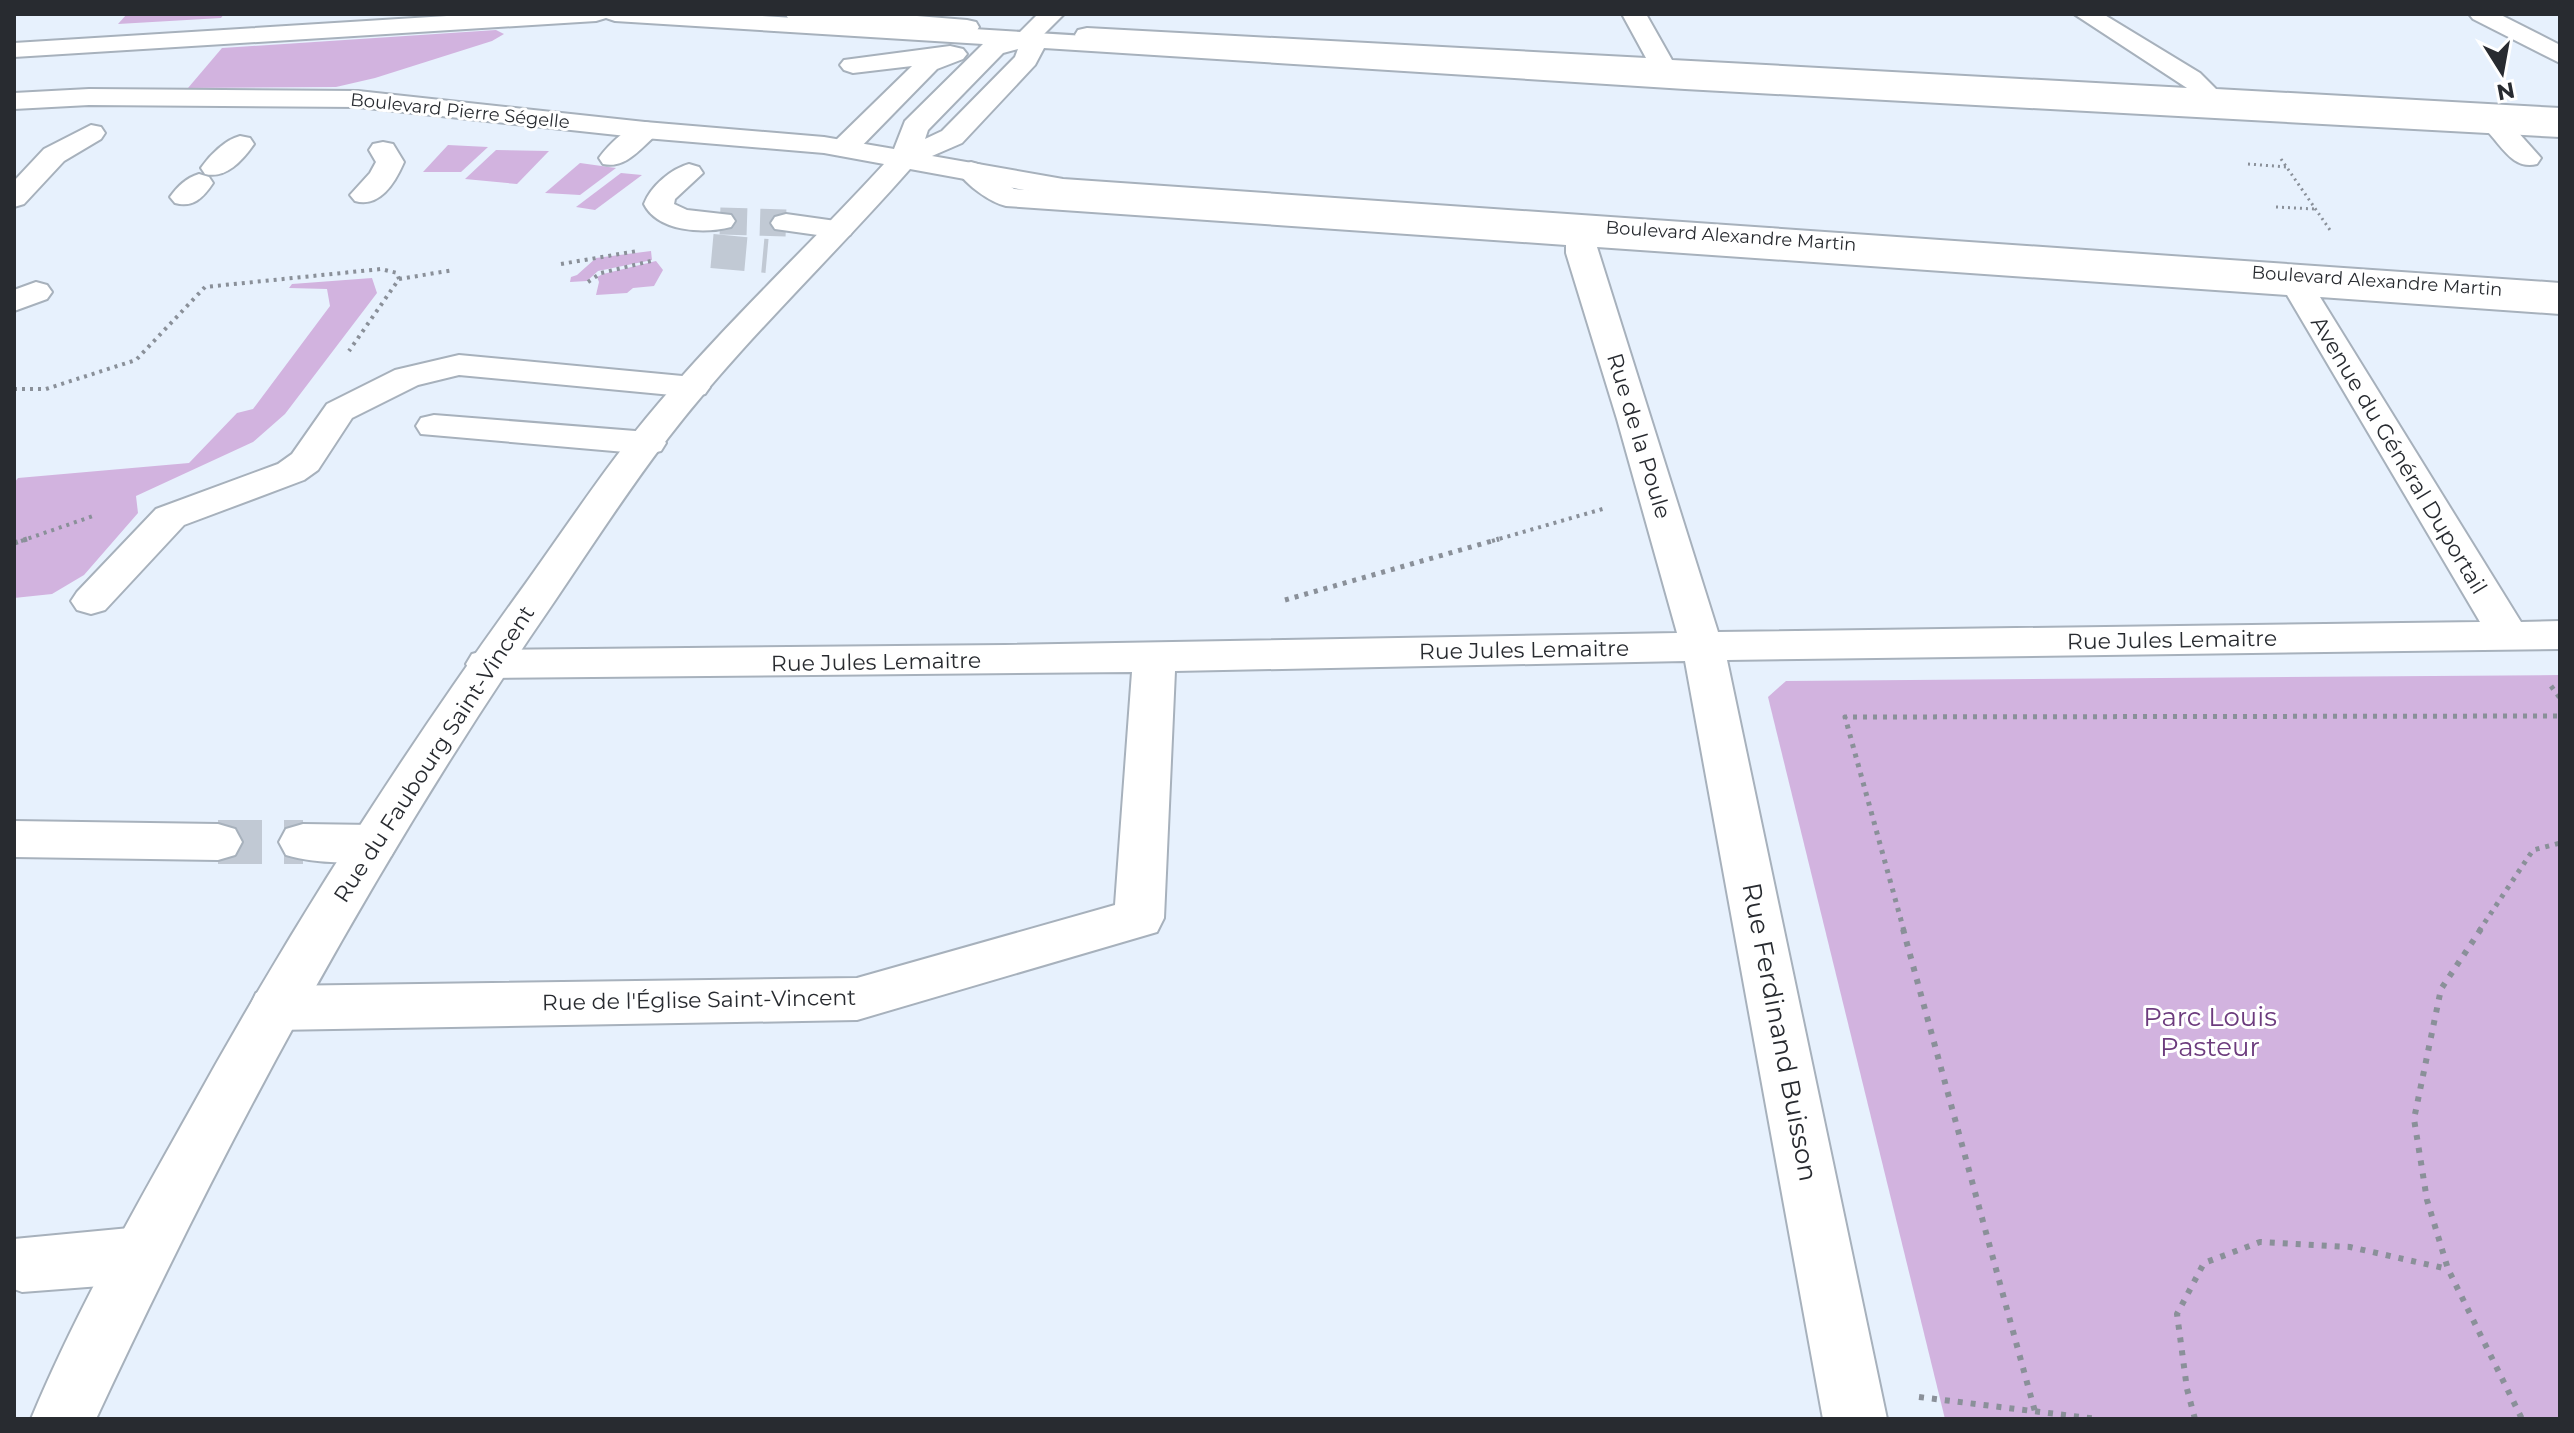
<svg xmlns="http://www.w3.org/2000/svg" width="2574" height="1433" viewBox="0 0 2574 1433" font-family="Montserrat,sans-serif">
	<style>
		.green { fill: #d2b3df }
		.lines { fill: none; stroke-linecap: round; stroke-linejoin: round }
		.minor-tunnel-far2 { stroke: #c1c9d4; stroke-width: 27; stroke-dasharray: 27 13; stroke-linecap: butt }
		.minor-tunnel-far1 { stroke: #c1c9d4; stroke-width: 34; stroke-dasharray: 34 17; stroke-linecap: butt }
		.minor-tunnel { stroke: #c1c9d4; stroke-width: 44; stroke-dasharray: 44 22; stroke-linecap: butt }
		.minor-casing { stroke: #a7b1bc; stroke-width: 4 }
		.major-casing { stroke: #a7b1bc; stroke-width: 4 }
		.path-far3 { stroke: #8a9099; stroke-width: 3; stroke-dasharray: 2 4; stroke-linecap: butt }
		.path-far2 { stroke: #8a9099; stroke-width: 4; stroke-dasharray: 3 5; stroke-linecap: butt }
		.path-far1 { stroke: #8a9099; stroke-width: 5; stroke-dasharray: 4 6; stroke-linecap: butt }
		.path { stroke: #8a9099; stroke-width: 6; stroke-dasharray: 5 8; stroke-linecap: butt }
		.minor { fill: #fff; fill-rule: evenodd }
		.major { fill: #fff; fill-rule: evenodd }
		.labels { text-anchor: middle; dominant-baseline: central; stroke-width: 6; stroke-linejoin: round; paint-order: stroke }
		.far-street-label { font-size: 18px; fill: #282b30; stroke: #fff }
		.street-label { font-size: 22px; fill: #282b30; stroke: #fff }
		.near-park-label { font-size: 26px; fill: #6c3b7d; stroke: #fff }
		.near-street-label { font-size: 26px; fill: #282b30; stroke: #fff }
	</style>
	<rect width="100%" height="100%" fill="#e7f1fd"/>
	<!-- green -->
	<g class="green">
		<path d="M 127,14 L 224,14 L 221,18 L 118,24 Z"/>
		<path d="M 496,30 L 504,34 L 492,41 L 375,78 L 336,87 L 188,88 L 222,48 Z"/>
		<path d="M 448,145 L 488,147 L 461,172 L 423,172 Z"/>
		<path d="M 496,150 L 549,151 L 517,184 L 465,179 Z"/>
		<path d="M 580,163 L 616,168 L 580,195 L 545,193 Z"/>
		<path d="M 621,173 L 642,175 L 595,210 L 576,207 Z"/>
		<path d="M 651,251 L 652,260 L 598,271 L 587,281 L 570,282 L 571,277 L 577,275 L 596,258 Z"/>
		<path d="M 656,261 L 663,270 L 654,286 L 633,288 L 627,293 L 596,295 L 599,282 L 597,277 L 603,274 Z"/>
		<path d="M 372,278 L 377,293 L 285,414 L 253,442 L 136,496 L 138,513 L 84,575 L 52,594 L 14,598 L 14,483 L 18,478 L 189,463 L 237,413 L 253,409 L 330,306 L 327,289 L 289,288 L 292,284 Z"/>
		<path d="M 2560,675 L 2560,1419 L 1945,1419 L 1768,697 L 1786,681 Z"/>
	</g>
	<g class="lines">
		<!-- minor-tunnel-far2 -->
		<path class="minor-tunnel-far2" d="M 720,221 L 786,223"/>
		<!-- minor-tunnel-far1 -->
		<path class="minor-tunnel-far1" d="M 712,251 L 767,256"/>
		<!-- minor-tunnel -->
		<path class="minor-tunnel" d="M 218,842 L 303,842"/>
		<defs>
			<g id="minor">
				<path d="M 785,14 L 892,14 L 967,20 L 976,22 L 979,27 L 976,32 L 967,34 L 797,21 L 789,19 Z"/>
				<path d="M 1038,14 L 1064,14 L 1032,46 L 1014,46 L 1011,41 Z"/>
				<path d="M 1622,14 L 1646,14 L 1672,60 L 2187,88 L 2074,14 L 2103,14 L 2200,73 L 2216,89 L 2560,108 L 2560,124 L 2508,121 L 2541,158 L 2537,164 C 2514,170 2503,148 2488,132 L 2484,126 L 2489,120 L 2221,105 L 2210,110 L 2198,104 L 1672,75 L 1668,85 L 1650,85 L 1646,73 L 1087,42 L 1078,40 L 1075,35 L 1078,30 L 1087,28 L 1646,58 Z"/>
				<path d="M 2469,14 L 2499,14 L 2560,45 L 2560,63 L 2473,19 Z"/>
				<path d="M 950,46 L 963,49 L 967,54 L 963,59 L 937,69 L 854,154 L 844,156 L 834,154 L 830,148 L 834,142 L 912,66 L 853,73 L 844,70 L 840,65 L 844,60 Z"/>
				<path d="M 645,122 L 655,124 L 659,130 L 655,136 C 639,150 625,169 603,164 L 599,158 C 609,144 628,126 645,122 Z"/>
				<path d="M 91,125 L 101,127 L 105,133 L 101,139 L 64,161 L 24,204 L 14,207 L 14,181 L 44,149 Z"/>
				<path d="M 240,136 L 250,138 L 254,144 C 242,161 226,179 205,174 L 201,168 C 210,155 225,140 240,136 Z"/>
				<path d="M 383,142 L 393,144 L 404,162 C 395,183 380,208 355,201 L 350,195 L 370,173 L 376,162 L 369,150 L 373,144 Z"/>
				<path d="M 971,162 L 981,165 L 1014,189 L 1567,227 L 1571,219 L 1582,216 L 1593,219 L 1597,229 L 2275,275 L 2279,267 L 2290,265 L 2301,267 L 2308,277 L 2560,294 L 2560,314 L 2320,297 L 2521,622 L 2560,621 L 2560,649 L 1727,660 L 1887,1419 L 1823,1419 L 1685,661 L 1175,671 L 1164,918 L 1157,932 L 857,1020 L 275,1030 L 256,1023 L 249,1008 L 256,993 L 275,986 L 857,978 L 1115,905 L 1132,672 L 487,678 L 472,674 L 466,664 L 472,654 L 487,650 L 1005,645 L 1677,633 L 1617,419 L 1566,253 L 1566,245 L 1006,206 C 989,202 967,185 957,171 L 961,165 ZM 1597,247 L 2287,295 L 2480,622 L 1718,632 Z"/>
				<path d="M 689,164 L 699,167 L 703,173 L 675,199 L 674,204 L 687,210 L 731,215 L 735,221 L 731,227 C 704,234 658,232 644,204 C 651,186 671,169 689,164 Z"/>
				<path d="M 199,174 L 209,177 L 213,183 C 203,198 193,208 175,203 L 170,197 C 178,186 186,178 199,174 Z"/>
				<path d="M 786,214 L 850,223 L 854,229 L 850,235 L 839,238 L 775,229 L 771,223 L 775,217 Z"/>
				<path d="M 36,282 L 47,285 L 52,292 L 47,299 L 14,311 L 14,290 Z"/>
				<path d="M 459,355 L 693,377 L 705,380 L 710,387 L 705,394 L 693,397 L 459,375 L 418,385 L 352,418 L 318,470 L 304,480 L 184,525 L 105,610 L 91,614 L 77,610 L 71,601 L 77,592 L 156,509 L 278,464 L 292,454 L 327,404 L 395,370 Z"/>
				<path d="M 434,415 L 648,432 L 661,435 L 666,443 L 661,451 L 648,454 L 421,434 L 416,426 L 421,418 Z"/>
				<path d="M 14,821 L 218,824 L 235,829 L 242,842 L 235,855 L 218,860 L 14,857 Z"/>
				<path d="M 303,824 L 374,825 L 391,830 L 398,843 L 391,856 C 360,865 317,864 286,855 L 279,842 L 286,829 Z"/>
				<path d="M 140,1227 L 161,1235 L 170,1255 L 161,1275 L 140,1283 L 22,1292 L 14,1289 L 14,1239 Z"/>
			</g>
			<path id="major" d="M 479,14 L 731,14 L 1685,73 L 2560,121 L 2560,137 L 1685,89 L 1044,48 L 1035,65 L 962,143 L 932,156 L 1063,179 L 2560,283 L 2560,303 L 1063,197 L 910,169 C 831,259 742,342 668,438 C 627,491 590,549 552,605 C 375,862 228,1136 96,1419 L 31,1419 C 75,1313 133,1212 189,1112 C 290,929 403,752 526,583 C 569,523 610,460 658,404 C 729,320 810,245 884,164 L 824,153 L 645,138 L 358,107 L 89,105 L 14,109 L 14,93 L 89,89 L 358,91 L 645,122 L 824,137 L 894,149 L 905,121 L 983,44 L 615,21 L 606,18 L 596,21 L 14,57 L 14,43 ZM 1018,49 L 1015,57 L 942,131 L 925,139 L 928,130 L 1003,53 Z"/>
		</defs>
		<!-- minor casing -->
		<use href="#minor" class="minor-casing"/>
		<!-- major casing -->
		<use href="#major" class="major-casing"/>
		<!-- path-far3 -->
		<g class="path-far3">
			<path d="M 2281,159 L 2330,230"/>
			<path d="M 2248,164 L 2287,167"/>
			<path d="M 2276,207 L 2315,209"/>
		</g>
		<!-- path-far2 -->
		<g class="path-far2">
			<path d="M 561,264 L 637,251"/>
			<path d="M 399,279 L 454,270"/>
			<path d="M 588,282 L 601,273 L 655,260"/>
			<path d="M 14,389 L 46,389 L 136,360 L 205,287 L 381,269 L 397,273 L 399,279 L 349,351"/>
			<path d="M 21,541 L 96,515"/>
			<path d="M 1492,541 L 1606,508"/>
		</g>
		<!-- path-far1 -->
		<g class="path-far1">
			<path d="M 14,543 L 27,539"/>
			<path d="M 1285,600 L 1499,539"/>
			<path d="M 2551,686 L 2560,698"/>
			<path d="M 1904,931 L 1845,717 L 2560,716"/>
			<path d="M 2479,931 L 2533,850 L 2560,843"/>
		</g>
		<!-- path -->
		<g class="path">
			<path d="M 1903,929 L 2037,1419"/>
			<path d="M 2481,929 L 2441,989 L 2414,1119 L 2427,1200 L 2448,1269 L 2522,1419"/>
			<path d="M 1919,1397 L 2097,1419"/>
			<path d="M 2195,1419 L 2187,1389 L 2177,1314 L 2204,1263 L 2260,1242 L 2350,1247 L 2448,1269"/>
		</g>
		<!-- minor -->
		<use href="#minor" class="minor"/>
		<!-- major -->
		<use href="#major" class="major"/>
	</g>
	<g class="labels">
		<!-- far-street labels -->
		<g class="far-street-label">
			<text transform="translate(460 111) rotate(6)">Boulevard Pierre Ségelle</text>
			<text transform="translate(1731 236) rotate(4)">Boulevard Alexandre Martin</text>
			<text transform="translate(2377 281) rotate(4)">Boulevard Alexandre Martin</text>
		</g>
		<!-- street labels -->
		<g class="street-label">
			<text transform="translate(1639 436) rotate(73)">Rue de la Poule</text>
			<text transform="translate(2399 455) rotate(59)">Avenue du Général Duportail</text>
			<text transform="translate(2172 640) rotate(-1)">Rue Jules Lemaitre</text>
			<text transform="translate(1524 650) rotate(-1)">Rue Jules Lemaitre</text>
			<text transform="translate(876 662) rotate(-1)">Rue Jules Lemaitre</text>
			<text transform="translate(434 754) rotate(-57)">Rue du Faubourg Saint-Vincent</text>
			<text transform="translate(699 1000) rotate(-1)">Rue de l'Église Saint-Vincent</text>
		</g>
		<!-- near-park labels -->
		<g class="near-park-label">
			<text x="2210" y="1017">Parc Louis<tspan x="2210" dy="30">Pasteur</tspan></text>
		</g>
		<!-- near-street labels -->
		<g class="near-street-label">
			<text transform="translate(1780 1032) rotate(79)">Rue Ferdinand Buisson</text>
		</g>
	</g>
	<!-- border -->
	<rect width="2574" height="1433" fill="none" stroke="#282b30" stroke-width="32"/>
	<!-- north arrow -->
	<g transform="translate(2502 72) rotate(169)" stroke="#ffffff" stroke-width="6" paint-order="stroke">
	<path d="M0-6L14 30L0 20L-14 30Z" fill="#282b30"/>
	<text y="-12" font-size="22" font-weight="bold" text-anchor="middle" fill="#282b30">N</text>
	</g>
</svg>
